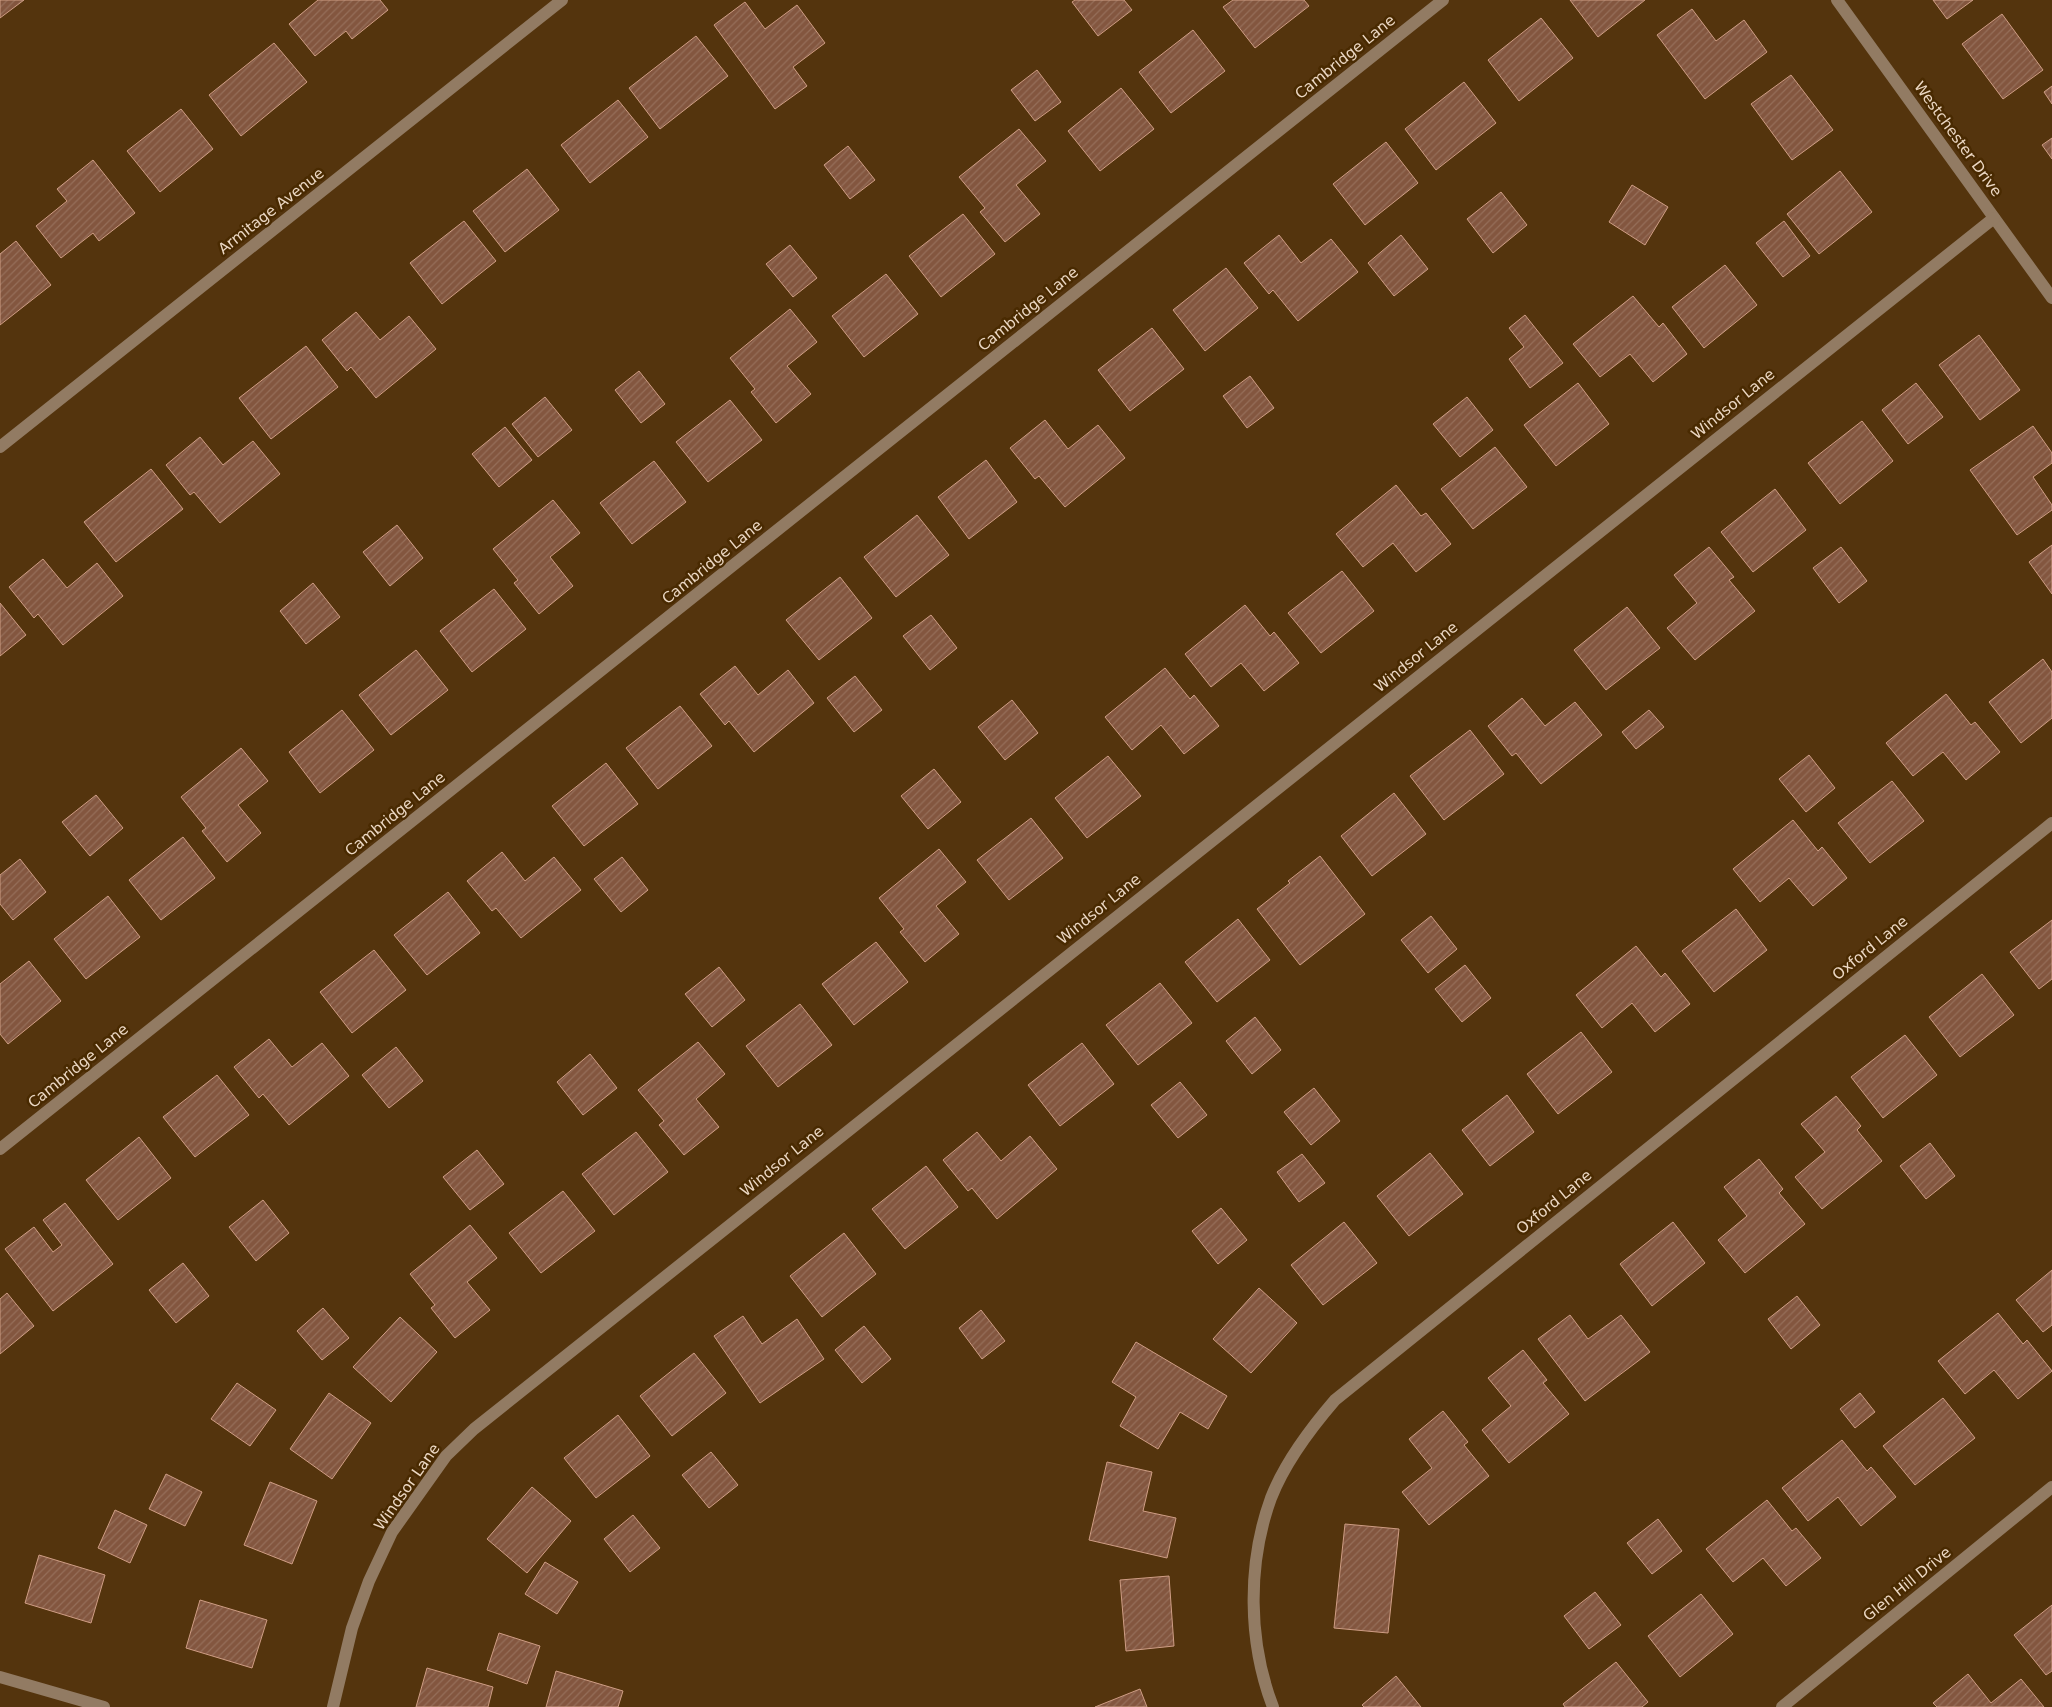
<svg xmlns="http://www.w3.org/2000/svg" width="2052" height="1707" viewBox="0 0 2052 1707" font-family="'DejaVu Sans',sans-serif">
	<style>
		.building { fill: url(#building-hatch); stroke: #cf9d84 }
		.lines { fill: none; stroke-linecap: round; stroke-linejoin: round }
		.minor { stroke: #927b63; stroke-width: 12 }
		.labels { text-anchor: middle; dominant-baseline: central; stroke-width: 5; stroke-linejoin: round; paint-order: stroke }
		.street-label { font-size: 15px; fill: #ecd8c4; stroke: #492a01 }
	</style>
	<defs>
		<pattern id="building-hatch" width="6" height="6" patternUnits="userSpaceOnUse" patternTransform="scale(1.25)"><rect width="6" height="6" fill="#83563f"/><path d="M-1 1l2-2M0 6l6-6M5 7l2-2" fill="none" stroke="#956e59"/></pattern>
	</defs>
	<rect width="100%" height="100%" fill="#54340d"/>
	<!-- building -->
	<g class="building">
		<path d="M 0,0 L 24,0 L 0,18 Z"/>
		<path d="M 318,0 L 380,0 L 388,10 L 352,39 L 346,31 L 315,56 L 289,24 Z"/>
		<path d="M 1075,0 L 1124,0 L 1132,10 L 1098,36 L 1072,2 Z"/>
		<path d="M 1233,0 L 1304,0 L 1309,6 L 1255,48 L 1223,7 Z"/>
		<path d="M 1570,0 L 1645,0 L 1598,37 Z"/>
		<path d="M 1933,0 L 1973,0 L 1947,19 Z"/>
		<path d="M 745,2 L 765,29 L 797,5 L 825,43 L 793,67 L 807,86 L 775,109 L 714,25 Z"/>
		<path d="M 1692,9 L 1716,41 L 1744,20 L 1767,52 L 1705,99 L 1657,35 Z"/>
		<path d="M 2002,14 L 2043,70 L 2003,99 L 1962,44 Z"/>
		<path d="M 1541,18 L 1573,58 L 1519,101 L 1488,60 Z"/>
		<path d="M 1193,30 L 1225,71 L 1171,113 L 1139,72 Z"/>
		<path d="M 696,36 L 728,76 L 660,129 L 629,88 Z"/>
		<path d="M 274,43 L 307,82 L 241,136 L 209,95 Z"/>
		<path d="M 1037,70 L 1061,102 L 1035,121 L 1011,90 Z"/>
		<path d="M 1791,75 L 1833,130 L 1792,160 L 1751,104 Z"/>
		<path d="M 1464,82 L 1496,123 L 1436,170 L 1405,129 Z"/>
		<path d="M 2052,86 L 2052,104 L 2044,92 Z"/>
		<path d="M 1121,88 L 1154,129 L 1100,171 L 1068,131 Z"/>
		<path d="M 618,100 L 648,137 L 590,183 L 561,145 Z"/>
		<path d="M 181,109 L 213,149 L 160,192 L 127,151 Z"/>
		<path d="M 1019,129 L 1046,161 L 1016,185 L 1040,214 L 1005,242 L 980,212 L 985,208 L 959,177 Z"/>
		<path d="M 2052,138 L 2052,159 L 2042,145 Z"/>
		<path d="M 1386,142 L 1418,183 L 1365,225 L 1333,184 Z"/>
		<path d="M 848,146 L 875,180 L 850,199 L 824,165 Z"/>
		<path d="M 93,160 L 135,213 L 99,241 L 93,233 L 61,258 L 36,226 L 67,201 L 57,189 Z"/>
		<path d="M 527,169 L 559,210 L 505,252 L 473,211 Z"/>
		<path d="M 1840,171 L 1872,212 L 1819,254 L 1787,214 Z"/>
		<path d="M 1632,185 L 1668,207 L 1645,245 L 1609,222 Z"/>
		<path d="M 1501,192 L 1527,225 L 1493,253 L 1467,219 Z"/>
		<path d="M 963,214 L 995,254 L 941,297 L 909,256 Z"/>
		<path d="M 464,221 L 496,261 L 442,304 L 410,263 Z"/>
		<path d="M 1784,221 L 1810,256 L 1783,277 L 1756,243 Z"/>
		<path d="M 1279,235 L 1301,263 L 1331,239 L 1358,272 L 1298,321 L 1273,290 L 1269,294 L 1244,263 Z"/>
		<path d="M 1401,235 L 1428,269 L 1394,296 L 1368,263 Z"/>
		<path d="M 16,241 L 51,285 L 0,325 L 0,254 Z"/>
		<path d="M 790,245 L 817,278 L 793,297 L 766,264 Z"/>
		<path d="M 1725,265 L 1757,305 L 1704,348 L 1672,307 Z"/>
		<path d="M 1226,268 L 1258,308 L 1205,351 L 1173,310 Z"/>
		<path d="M 886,274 L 918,314 L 864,357 L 832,316 Z"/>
		<path d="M 1633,296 L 1659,327 L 1663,323 L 1687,354 L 1653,382 L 1630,354 L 1600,377 L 1573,344 Z"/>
		<path d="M 790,309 L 817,342 L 787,366 L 811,394 L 776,423 L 751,392 L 755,389 L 730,358 Z"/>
		<path d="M 356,312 L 380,340 L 409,316 L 436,349 L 376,398 L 351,367 L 347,371 L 322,340 Z"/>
		<path d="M 1525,315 L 1563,363 L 1530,388 L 1509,359 L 1524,347 L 1509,328 Z"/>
		<path d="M 1152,328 L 1184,369 L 1130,411 L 1098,370 Z"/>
		<path d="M 1979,335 L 2020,390 L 1980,420 L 1939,365 Z"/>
		<path d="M 306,346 L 338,387 L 271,439 L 239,398 Z"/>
		<path d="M 639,371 L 665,404 L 641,423 L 615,390 Z"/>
		<path d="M 1250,376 L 1274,408 L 1247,428 L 1223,396 Z"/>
		<path d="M 1578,383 L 1609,424 L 1556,466 L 1524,425 Z"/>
		<path d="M 1916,383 L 1943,417 L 1908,444 L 1882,410 Z"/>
		<path d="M 545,397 L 572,430 L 538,457 L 512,424 Z"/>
		<path d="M 1467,397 L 1493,430 L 1460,457 L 1433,424 Z"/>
		<path d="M 730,400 L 762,440 L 708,482 L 676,442 Z"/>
		<path d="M 1045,420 L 1068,449 L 1098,425 L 1125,458 L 1065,507 L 1039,476 L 1035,479 L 1010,448 Z"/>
		<path d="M 1862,421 L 1893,461 L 1840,504 L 1808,463 Z"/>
		<path d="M 2033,426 L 2052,453 L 2052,463 L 2033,477 L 2052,505 L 2052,510 L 2017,535 L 1970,470 Z"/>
		<path d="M 505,427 L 532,460 L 499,487 L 472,454 Z"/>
		<path d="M 200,437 L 223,465 L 253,441 L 280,474 L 220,523 L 194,492 L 190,495 L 166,465 Z"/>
		<path d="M 1495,447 L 1527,487 L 1473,529 L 1441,489 Z"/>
		<path d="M 986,460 L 1017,502 L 969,539 L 938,497 Z"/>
		<path d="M 654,461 L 686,502 L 632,544 L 600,503 Z"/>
		<path d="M 151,469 L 183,509 L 116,562 L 84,522 Z"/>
		<path d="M 1396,485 L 1421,516 L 1426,513 L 1451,544 L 1416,572 L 1393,543 L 1363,567 L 1336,534 Z"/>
		<path d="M 1775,489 L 1806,530 L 1753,572 L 1721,532 Z"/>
		<path d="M 553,500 L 580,533 L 550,557 L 573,586 L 539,614 L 514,583 L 518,580 L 493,549 Z"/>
		<path d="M 917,515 L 949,555 L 896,597 L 864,557 Z"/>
		<path d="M 397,525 L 423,558 L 390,586 L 363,552 Z"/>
		<path d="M 2052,545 L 2052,594 L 2029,562 Z"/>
		<path d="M 1709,547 L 1734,577 L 1729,580 L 1755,611 L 1695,660 L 1667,628 L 1697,603 L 1674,575 Z"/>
		<path d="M 1841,547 L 1867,581 L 1839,603 L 1813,568 Z"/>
		<path d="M 43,559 L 67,588 L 97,563 L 123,596 L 63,645 L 38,614 L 34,618 L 9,587 Z"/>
		<path d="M 1342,571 L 1374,611 L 1321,653 L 1288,613 Z"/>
		<path d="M 840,577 L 872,618 L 819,660 L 786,620 Z"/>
		<path d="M 313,583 L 340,617 L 306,644 L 280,611 Z"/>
		<path d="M 494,589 L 526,629 L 472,672 L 440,631 Z"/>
		<path d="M 0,603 L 26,635 L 0,656 Z"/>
		<path d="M 1245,605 L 1270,636 L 1274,632 L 1299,663 L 1264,691 L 1241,663 L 1211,687 L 1185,654 Z"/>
		<path d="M 1627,607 L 1660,648 L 1606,690 L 1574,650 Z"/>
		<path d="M 931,615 L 957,648 L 930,670 L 903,636 Z"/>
		<path d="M 416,650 L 448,690 L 391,735 L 359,695 Z"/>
		<path d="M 2043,659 L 2052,672 L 2052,718 L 2021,743 L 1989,702 Z"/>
		<path d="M 735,666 L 758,695 L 788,670 L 814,703 L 754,752 L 729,721 L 725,725 L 700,694 Z"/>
		<path d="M 1165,668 L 1190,699 L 1194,695 L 1219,726 L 1184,754 L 1161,725 L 1132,750 L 1105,717 Z"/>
		<path d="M 855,676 L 882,710 L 854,732 L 827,698 Z"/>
		<path d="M 1946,694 L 1971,725 L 1975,722 L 2000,752 L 1966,780 L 1943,752 L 1913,776 L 1886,743 Z"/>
		<path d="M 1522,698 L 1545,726 L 1575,702 L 1602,735 L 1541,784 L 1516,753 L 1512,756 L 1488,726 Z"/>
		<path d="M 1012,700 L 1038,733 L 1005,760 L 978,727 Z"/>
		<path d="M 680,706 L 712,746 L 658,789 L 626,748 Z"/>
		<path d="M 342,710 L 374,750 L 320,793 L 289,752 Z"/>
		<path d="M 1649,710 L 1664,727 L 1636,749 L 1622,732 Z"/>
		<path d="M 1470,730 L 1504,774 L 1444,820 L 1410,776 Z"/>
		<path d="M 241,748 L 268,781 L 238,805 L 261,833 L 227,862 L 202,831 L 206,828 L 181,797 Z"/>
		<path d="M 1809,755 L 1835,788 L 1806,812 L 1779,779 Z"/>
		<path d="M 1108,756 L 1141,796 L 1087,838 L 1055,798 Z"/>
		<path d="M 606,763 L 638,804 L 584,846 L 552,806 Z"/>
		<path d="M 934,769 L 961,802 L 928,829 L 901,796 Z"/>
		<path d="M 1892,781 L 1924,821 L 1870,863 L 1838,823 Z"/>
		<path d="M 1394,793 L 1426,834 L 1372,876 L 1341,836 Z"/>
		<path d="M 96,795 L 123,828 L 90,856 L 62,822 Z"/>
		<path d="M 1031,818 L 1063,858 L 1009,900 L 977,860 Z"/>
		<path d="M 1793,820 L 1818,851 L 1822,847 L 1847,878 L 1813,906 L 1789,878 L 1760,902 L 1733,869 Z"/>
		<path d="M 183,837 L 215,878 L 161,920 L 129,880 Z"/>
		<path d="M 939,849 L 966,882 L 936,906 L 959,934 L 925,962 L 900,932 L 904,929 L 879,898 Z"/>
		<path d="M 502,852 L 525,881 L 554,857 L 581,890 L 521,938 L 496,908 L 492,911 L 467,881 Z"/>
		<path d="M 1320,856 L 1365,914 L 1300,965 L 1257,909 L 1290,883 L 1288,881 Z"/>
		<path d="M 622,857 L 648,890 L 621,912 L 594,879 Z"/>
		<path d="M 20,859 L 46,892 L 13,920 L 0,904 L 0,875 Z"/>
		<path d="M 448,892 L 480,933 L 427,975 L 394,935 Z"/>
		<path d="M 108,896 L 140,937 L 86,979 L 54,939 Z"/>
		<path d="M 1736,909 L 1767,950 L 1714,992 L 1682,951 Z"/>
		<path d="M 1431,916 L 1457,949 L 1428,973 L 1401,940 Z"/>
		<path d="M 1238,919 L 1270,960 L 1217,1002 L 1185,962 Z"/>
		<path d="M 2052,920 L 2052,979 L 2039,989 L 2010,952 Z"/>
		<path d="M 876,942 L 908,982 L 854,1025 L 822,984 Z"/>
		<path d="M 1636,946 L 1661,977 L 1665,973 L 1690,1004 L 1655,1032 L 1632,1003 L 1602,1028 L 1576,995 Z"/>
		<path d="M 374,950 L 406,990 L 352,1033 L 320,992 Z"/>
		<path d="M 29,961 L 61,1001 L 8,1044 L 0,1034 L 0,984 Z"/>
		<path d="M 1465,965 L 1491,998 L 1462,1022 L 1435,989 Z"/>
		<path d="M 719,967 L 745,1000 L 712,1027 L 685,994 Z"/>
		<path d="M 1982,974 L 2014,1015 L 1960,1057 L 1929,1017 Z"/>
		<path d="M 1160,983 L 1192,1023 L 1138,1065 L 1106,1025 Z"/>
		<path d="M 800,1004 L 832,1045 L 778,1087 L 746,1046 Z"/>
		<path d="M 1255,1017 L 1281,1050 L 1252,1074 L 1226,1041 Z"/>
		<path d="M 1581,1032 L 1612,1072 L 1558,1114 L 1527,1074 Z"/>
		<path d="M 1905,1035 L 1937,1075 L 1883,1118 L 1851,1077 Z"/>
		<path d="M 269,1039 L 292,1067 L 322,1043 L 349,1076 L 289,1125 L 263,1094 L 259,1098 L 234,1067 Z"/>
		<path d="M 698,1042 L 725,1074 L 696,1099 L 719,1127 L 684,1155 L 659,1125 L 664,1121 L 638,1090 Z"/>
		<path d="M 1082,1043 L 1114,1084 L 1060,1126 L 1028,1085 Z"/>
		<path d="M 396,1047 L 423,1081 L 389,1108 L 362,1075 Z"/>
		<path d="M 590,1054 L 617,1088 L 583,1115 L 557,1082 Z"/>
		<path d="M 217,1075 L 249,1115 L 195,1157 L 163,1117 Z"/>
		<path d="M 1180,1082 L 1207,1115 L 1178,1138 L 1151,1105 Z"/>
		<path d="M 1314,1088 L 1340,1121 L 1311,1145 L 1284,1112 Z"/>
		<path d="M 1507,1095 L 1534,1132 L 1490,1166 L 1462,1130 Z"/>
		<path d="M 1836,1096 L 1861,1126 L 1857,1130 L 1882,1161 L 1822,1209 L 1795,1177 L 1825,1152 L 1801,1124 Z"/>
		<path d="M 636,1132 L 668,1172 L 614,1215 L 582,1174 Z"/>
		<path d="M 977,1132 L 1001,1161 L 1030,1136 L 1057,1169 L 997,1219 L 972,1188 L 968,1191 L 943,1160 Z"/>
		<path d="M 139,1137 L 171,1178 L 118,1220 L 86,1180 Z"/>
		<path d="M 1930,1143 L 1955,1176 L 1926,1199 L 1900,1166 Z"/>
		<path d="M 477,1150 L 504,1184 L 470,1210 L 443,1177 Z"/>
		<path d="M 1430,1153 L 1463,1194 L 1409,1236 L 1377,1196 Z"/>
		<path d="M 1302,1154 L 1325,1183 L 1299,1202 L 1277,1172 Z"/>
		<path d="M 1759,1159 L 1783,1189 L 1779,1193 L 1805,1224 L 1745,1273 L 1718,1240 L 1747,1216 L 1724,1187 Z"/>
		<path d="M 926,1166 L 958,1207 L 905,1249 L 872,1209 Z"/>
		<path d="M 563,1191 L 595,1231 L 541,1273 L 509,1233 Z"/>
		<path d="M 263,1200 L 289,1233 L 256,1261 L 229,1227 Z"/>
		<path d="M 65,1203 L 113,1264 L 53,1311 L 5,1249 L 34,1227 L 53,1252 L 62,1245 L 43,1220 Z"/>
		<path d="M 1221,1208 L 1247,1240 L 1218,1264 L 1192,1231 Z"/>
		<path d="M 1344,1222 L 1377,1263 L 1323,1305 L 1291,1265 Z"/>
		<path d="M 1673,1222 L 1705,1263 L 1652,1306 L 1620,1264 Z"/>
		<path d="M 470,1225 L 497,1258 L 467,1282 L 490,1310 L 455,1338 L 431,1308 L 435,1305 L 410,1274 Z"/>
		<path d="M 844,1233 L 876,1274 L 822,1317 L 790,1276 Z"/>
		<path d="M 183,1263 L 209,1296 L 176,1323 L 149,1290 Z"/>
		<path d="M 2052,1270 L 2052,1325 L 2043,1332 L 2016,1300 Z"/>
		<path d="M 1259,1288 L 1297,1323 L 1251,1373 L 1213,1339 Z"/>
		<path d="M 7,1293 L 34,1326 L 0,1354 L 0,1299 Z"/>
		<path d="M 1797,1296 L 1820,1325 L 1791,1349 L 1768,1319 Z"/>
		<path d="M 323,1308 L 349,1338 L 322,1360 L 297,1331 Z"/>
		<path d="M 981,1310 L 1005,1341 L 982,1359 L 959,1328 Z"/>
		<path d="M 1998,1313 L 2023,1344 L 2027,1340 L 2052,1371 L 2018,1399 L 1994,1370 L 1965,1394 L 1938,1361 Z"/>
		<path d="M 1570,1315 L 1588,1339 L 1621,1315 L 1650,1352 L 1585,1401 L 1538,1339 Z"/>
		<path d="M 743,1316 L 762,1344 L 797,1319 L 824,1359 L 760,1403 L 714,1336 Z"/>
		<path d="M 400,1317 L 437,1352 L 391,1402 L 353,1367 Z"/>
		<path d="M 864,1326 L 891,1359 L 862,1383 L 835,1350 Z"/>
		<path d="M 1136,1342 L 1227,1396 L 1208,1429 L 1180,1412 L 1158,1449 L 1120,1426 L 1136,1397 L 1112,1382 Z"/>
		<path d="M 1523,1350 L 1547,1380 L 1543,1383 L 1569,1414 L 1509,1463 L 1482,1430 L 1511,1406 L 1488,1378 Z"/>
		<path d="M 694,1353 L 726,1393 L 672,1436 L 640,1396 Z"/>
		<path d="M 237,1383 L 276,1410 L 250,1446 L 211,1419 Z"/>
		<path d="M 329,1393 L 371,1423 L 332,1479 L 290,1449 Z"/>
		<path d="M 1860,1393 L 1875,1412 L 1855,1428 L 1840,1409 Z"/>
		<path d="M 1943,1398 L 1975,1438 L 1915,1485 L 1883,1446 Z"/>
		<path d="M 1443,1411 L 1468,1442 L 1464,1445 L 1489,1476 L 1429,1525 L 1402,1492 L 1432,1468 L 1409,1439 Z"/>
		<path d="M 618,1415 L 650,1456 L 596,1498 L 564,1458 Z"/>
		<path d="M 1842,1440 L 1867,1471 L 1871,1467 L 1896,1497 L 1861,1526 L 1838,1497 L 1808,1521 L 1782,1488 Z"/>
		<path d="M 711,1452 L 738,1485 L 709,1508 L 682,1475 Z"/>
		<path d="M 1107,1462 L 1152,1472 L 1143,1511 L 1176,1518 L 1167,1558 L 1089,1540 Z"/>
		<path d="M 166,1474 L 202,1492 L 185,1526 L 149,1509 Z"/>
		<path d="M 270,1482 L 317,1501 L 292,1564 L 244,1545 Z"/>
		<path d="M 532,1487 L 571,1521 L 527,1573 L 487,1539 Z"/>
		<path d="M 1767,1500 L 1792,1531 L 1796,1528 L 1821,1558 L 1786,1586 L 1763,1558 L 1733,1582 L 1706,1549 Z"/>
		<path d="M 115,1510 L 147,1525 L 130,1563 L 98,1548 Z"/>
		<path d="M 633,1515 L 660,1548 L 630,1572 L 604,1539 Z"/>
		<path d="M 1658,1519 L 1682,1551 L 1652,1574 L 1627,1543 Z"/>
		<path d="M 1345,1524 L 1399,1529 L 1388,1633 L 1334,1628 Z"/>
		<path d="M 39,1555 L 105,1575 L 91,1623 L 25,1603 Z"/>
		<path d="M 545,1562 L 578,1582 L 557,1614 L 525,1594 Z"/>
		<path d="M 1169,1576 L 1174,1646 L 1126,1651 L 1120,1580 Z"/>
		<path d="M 1595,1592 L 1621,1625 L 1589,1649 L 1564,1616 Z"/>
		<path d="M 1701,1594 L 1733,1634 L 1680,1677 L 1648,1636 Z"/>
		<path d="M 200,1600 L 267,1620 L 252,1668 L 186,1648 Z"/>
		<path d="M 2052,1605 L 2052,1671 L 2046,1675 L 2014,1635 Z"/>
		<path d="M 499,1633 L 540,1646 L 527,1684 L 487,1670 Z"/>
		<path d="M 1616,1662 L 1648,1702 L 1642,1707 L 1565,1707 L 1563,1704 Z"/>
		<path d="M 427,1668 L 493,1687 L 488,1707 L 416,1707 Z"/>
		<path d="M 556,1671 L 623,1691 L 618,1707 L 546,1707 Z"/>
		<path d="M 1968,1674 L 1991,1703 L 2021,1679 L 2044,1707 L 1937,1707 L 1933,1703 Z"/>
		<path d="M 1396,1676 L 1421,1707 L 1364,1707 L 1362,1705 Z"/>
		<path d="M 1140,1689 L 1147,1707 L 1095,1707 Z"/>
	</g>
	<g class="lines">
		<!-- minor -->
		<g class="minor">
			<path d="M 1837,0 L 2052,298"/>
			<path d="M 0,447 L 562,0"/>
			<path d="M 0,1149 L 1443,0"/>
			<path d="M 0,1677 L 104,1707"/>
			<path d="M 333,1707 L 352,1628 L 369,1581 L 392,1532 L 446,1456 L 474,1429 L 1994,218"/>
			<path d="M 1273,1707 C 1248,1642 1247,1564 1271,1498 C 1285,1462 1310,1429 1335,1400 L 2052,823"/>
			<path d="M 1782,1707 L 2052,1487"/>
		</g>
	</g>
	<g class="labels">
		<!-- street labels -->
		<g class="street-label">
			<text transform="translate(1345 57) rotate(-39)">Cambridge Lane</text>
			<text transform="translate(1958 139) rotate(54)">Westchester Drive</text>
			<text transform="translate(271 211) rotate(-38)">Armitage Avenue</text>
			<text transform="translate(1028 309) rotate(-39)">Cambridge Lane</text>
			<text transform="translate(1733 404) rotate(-39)">Windsor Lane</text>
			<text transform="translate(712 562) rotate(-39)">Cambridge Lane</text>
			<text transform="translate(1416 657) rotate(-39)">Windsor Lane</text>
			<text transform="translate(395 814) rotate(-39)">Cambridge Lane</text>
			<text transform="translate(1099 909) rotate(-39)">Windsor Lane</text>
			<text transform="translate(1870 948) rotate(-39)">Oxford Lane</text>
			<text transform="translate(78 1066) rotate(-39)">Cambridge Lane</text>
			<text transform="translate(782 1161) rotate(-39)">Windsor Lane</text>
			<text transform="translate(1554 1202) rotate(-39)">Oxford Lane</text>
			<text transform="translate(407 1487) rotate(-55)">Windsor Lane</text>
			<text transform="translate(1907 1584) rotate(-39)">Glen Hill Drive</text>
		</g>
	</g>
</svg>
